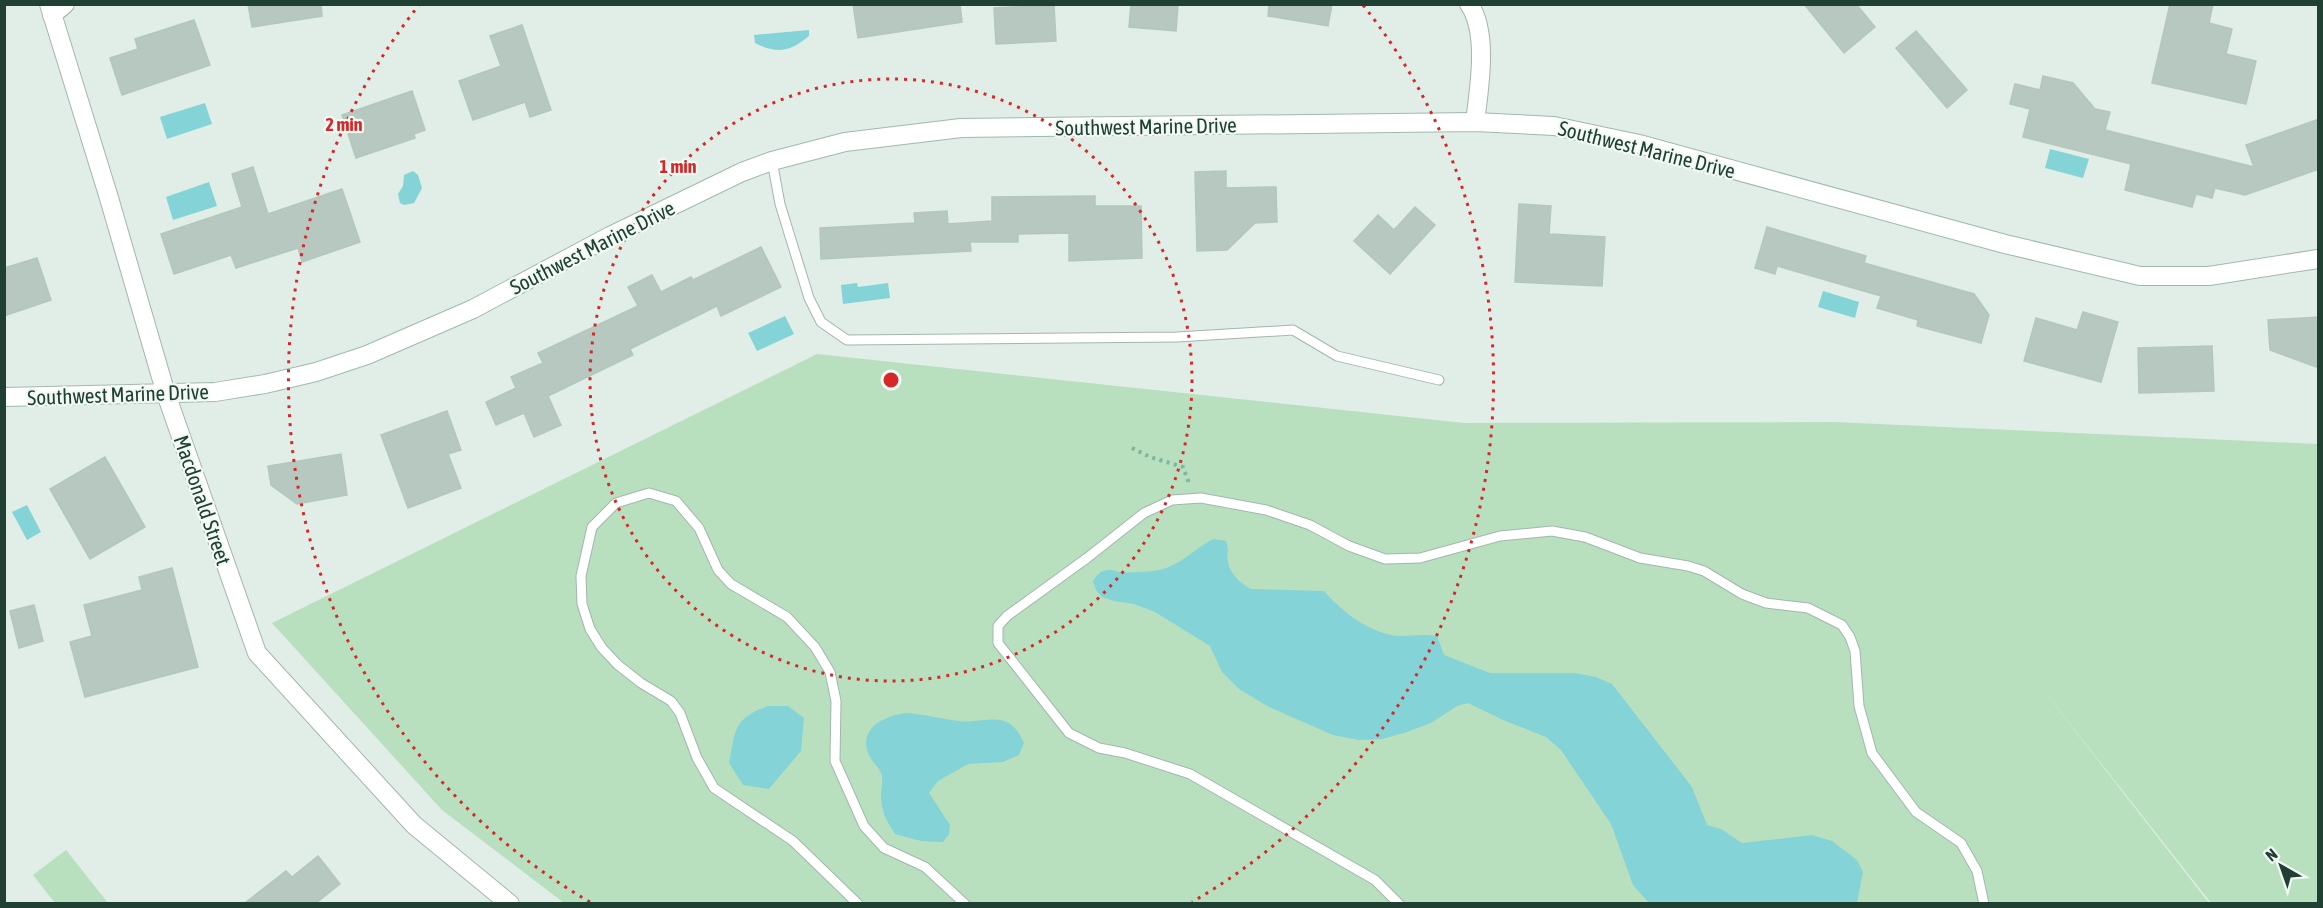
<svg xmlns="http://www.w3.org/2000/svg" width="2323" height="908" viewBox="0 0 2323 908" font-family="'Asap Condensed',sans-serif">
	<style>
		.green { fill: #b8e0bf }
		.water { fill: #84d3d7 }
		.building { fill: #b6c8bf; stroke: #b3c7bd; stroke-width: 1.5 }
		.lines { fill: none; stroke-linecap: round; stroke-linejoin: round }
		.service-casing { stroke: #a3b6ae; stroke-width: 11 }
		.minor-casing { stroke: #a3b6ae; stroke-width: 20 }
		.tertiary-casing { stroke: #a3b6ae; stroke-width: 20 }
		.secondary-casing { stroke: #9fbaad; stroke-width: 20 }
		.path { stroke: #7fb49d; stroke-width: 4; stroke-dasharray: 3 4.5; stroke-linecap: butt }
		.service { stroke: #fff; stroke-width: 9 }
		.minor { stroke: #fff; stroke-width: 18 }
		.tertiary { stroke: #fff; stroke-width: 18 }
		.secondary { stroke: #fff; stroke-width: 18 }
		.ring { fill: none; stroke: #d62828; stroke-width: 3; stroke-dasharray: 3 6 }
		.labels { text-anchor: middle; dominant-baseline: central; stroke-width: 4.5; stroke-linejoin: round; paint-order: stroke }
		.street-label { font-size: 21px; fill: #204034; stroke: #f2f9f5 }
		.centre { fill: #d62828; stroke: #f2f9f5; stroke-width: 3 }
		.ring-label { font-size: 18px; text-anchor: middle; font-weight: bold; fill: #d62828; stroke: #f2f9f5; stroke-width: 4.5; stroke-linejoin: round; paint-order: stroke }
	</style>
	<rect width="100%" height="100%" fill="#e1ede7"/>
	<!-- green -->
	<g class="green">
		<path d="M 817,354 L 1464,423 L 1834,422 L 2318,444 L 2318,903 L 2211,903 L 2037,682 L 2209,903 L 564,903 L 442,810 L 272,623 Z"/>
		<path d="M 66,850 L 108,903 L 55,903 L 33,875 Z"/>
	</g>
	<!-- water -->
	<g class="water">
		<path d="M 809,30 L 809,36 C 790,52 777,54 755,43 L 754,35 Z"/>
		<path d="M 205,103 L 212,124 L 167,139 L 160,117 Z"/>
		<path d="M 2050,149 L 2089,159 L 2083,178 L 2045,168 Z"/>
		<path d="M 413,171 L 418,175 L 422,188 L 414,203 L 404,205 L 400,203 L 398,194 L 403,186 L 404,175 Z"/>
		<path d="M 209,182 L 217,206 L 173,220 L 166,197 Z"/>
		<path d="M 857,283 L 858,287 L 888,283 L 890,298 L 843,304 L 841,285 Z"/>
		<path d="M 1823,291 L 1859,302 L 1855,318 L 1818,307 Z"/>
		<path d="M 785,316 L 794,334 L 757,351 L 748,333 Z"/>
		<path d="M 27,505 L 41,532 L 27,540 L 12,512 Z"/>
		<path d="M 1213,539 L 1226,541 C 1230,553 1226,553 1228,562 C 1230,574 1241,584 1251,589 L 1324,591 C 1342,612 1371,634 1399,636 C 1412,636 1424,634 1437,636 L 1444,655 L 1490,673 L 1575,673 L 1596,677 L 1612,684 L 1692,787 L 1707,825 L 1721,829 L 1742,843 L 1812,835 L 1832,841 L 1857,860 L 1863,872 L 1857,903 L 1649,903 L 1633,885 L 1611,824 L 1561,750 L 1546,737 L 1503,720 L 1468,703 L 1457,706 L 1431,723 L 1404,733 L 1382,739 L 1359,740 L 1333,735 L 1269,707 L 1239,689 L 1222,672 L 1210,646 L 1155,612 L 1134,604 L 1114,601 L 1102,597 L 1096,590 L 1093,581 C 1096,576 1100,571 1107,570 C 1111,569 1116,572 1120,572 C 1131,573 1143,572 1153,571 C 1179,568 1192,550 1213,539 Z"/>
		<path d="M 768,706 L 788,706 L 804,718 L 801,751 L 769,789 L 743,785 L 729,763 C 736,729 733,719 768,706 Z"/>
		<path d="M 906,713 C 924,714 941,719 958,721 C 986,724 1009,707 1024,743 L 1019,755 L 1003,762 L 968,764 L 938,781 L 929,793 L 950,825 L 949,834 L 943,842 L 921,841 L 895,834 C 887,822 881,811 881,796 C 881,789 884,779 881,773 C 878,766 871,761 868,753 C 859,727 885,716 906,713 Z"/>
	</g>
	<!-- building -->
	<g class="building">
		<path d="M 248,4 L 321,4 L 322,16 L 252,27 Z"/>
		<path d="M 853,4 L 960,4 L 962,22 L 858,38 Z"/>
		<path d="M 1131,4 L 1178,4 L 1176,31 L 1129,27 Z"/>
		<path d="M 1269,4 L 1332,4 L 1328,26 L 1268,16 Z"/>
		<path d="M 1804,4 L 1856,4 L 1875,27 L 1844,53 Z"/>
		<path d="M 2170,4 L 2213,4 L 2209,23 L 2232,29 L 2226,54 L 2256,61 L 2246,104 L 2152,83 Z"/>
		<path d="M 1054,5 L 1056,41 L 996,44 L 994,8 Z"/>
		<path d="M 194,20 L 210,65 L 122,95 L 110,58 L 138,49 L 135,39 Z"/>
		<path d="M 522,25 L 551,110 L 530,117 L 525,102 L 473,120 L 459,81 L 501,66 L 490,36 Z"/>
		<path d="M 1916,31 L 1967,90 L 1947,108 L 1896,48 Z"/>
		<path d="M 2043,76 L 2073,83 L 2095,109 L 2110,112 L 2105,130 L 2254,167 L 2246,145 L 2319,119 L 2319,169 L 2245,195 L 2215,188 L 2212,198 L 2196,194 L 2192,207 L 2125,190 L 2131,164 L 2023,137 L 2030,109 L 2010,104 L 2015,84 L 2040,90 Z"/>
		<path d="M 412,91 L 425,130 L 414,134 L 415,138 L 356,158 L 342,115 Z"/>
		<path d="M 253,167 L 268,214 L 342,189 L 360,242 L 302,262 L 298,248 L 236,268 L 231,255 L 174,274 L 161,234 L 242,207 L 232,174 Z"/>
		<path d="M 1226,171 L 1226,188 L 1276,187 L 1277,222 L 1255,223 L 1227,250 L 1197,251 L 1195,172 Z"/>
		<path d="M 1095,196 L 1095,206 L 1141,206 L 1142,258 L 1069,261 L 1069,233 L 1018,234 L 1018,242 L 970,242 L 971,251 L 821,259 L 820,228 L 915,223 L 914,213 L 947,211 L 948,224 L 992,221 L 992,197 Z"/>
		<path d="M 1519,204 L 1551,206 L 1549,234 L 1605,237 L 1602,286 L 1515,282 Z"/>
		<path d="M 1415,207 L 1435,225 L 1390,274 L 1354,241 L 1378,215 L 1394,230 Z"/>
		<path d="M 1767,227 L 1866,256 L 1864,263 L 1974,294 L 1989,315 L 1981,343 L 1917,326 L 1918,320 L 1877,308 L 1881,296 L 1777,266 L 1775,274 L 1755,268 Z"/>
		<path d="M 761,247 L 781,287 L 721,316 L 717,306 L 630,349 L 633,355 L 548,396 L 561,425 L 534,437 L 524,413 L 496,425 L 486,402 L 516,388 L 511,377 L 543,363 L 538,353 L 638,306 L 628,287 L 652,275 L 661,292 L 691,277 L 693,280 Z"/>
		<path d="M 37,258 L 51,300 L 4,316 L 4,268 Z"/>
		<path d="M 2083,312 L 2118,322 L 2101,382 L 2024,361 L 2036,318 L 2077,330 Z"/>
		<path d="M 2319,317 L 2319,368 L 2270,350 L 2268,320 Z"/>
		<path d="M 2212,346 L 2214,391 L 2139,393 L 2138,348 Z"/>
		<path d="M 447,411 L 461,450 L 448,454 L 461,488 L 408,508 L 381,435 Z"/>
		<path d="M 341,454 L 347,495 L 297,504 L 271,485 L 268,466 Z"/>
		<path d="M 105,457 L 145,527 L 90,559 L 50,489 Z"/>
		<path d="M 172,568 L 198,667 L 85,697 L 70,642 L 92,636 L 84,605 L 142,590 L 139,577 Z"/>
		<path d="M 34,605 L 43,641 L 19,648 L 10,611 Z"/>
		<path d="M 318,856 L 340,884 L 316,903 L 245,903 L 286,871 L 292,877 Z"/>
	</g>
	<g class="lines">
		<defs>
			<g id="service">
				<path d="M 772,161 L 780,204 L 809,298 L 821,322 L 847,340 L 1177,337 L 1293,330 L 1337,356 L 1439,380"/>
				<path d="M 858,904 L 793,841 L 714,788 L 697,758 L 680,713 L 671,701 L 641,683 L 618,665 L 602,648 L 590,629 L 582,604 L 581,576 L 592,527 L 616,503 L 649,493 L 676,501 L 699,528 L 718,570 L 731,584 L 787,617 L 815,647 L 830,672 L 836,701 L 835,761 L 864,826 L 884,848 L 925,867 L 965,904"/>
				<path d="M 1399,904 L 1375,880 L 1190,774 L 1125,753 L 1099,748 L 1069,733 L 998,643 L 998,626 L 1007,616 L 1087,558 L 1144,513 L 1172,500 L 1201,498 L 1266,510 L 1310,525 L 1349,546 L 1385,559 L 1420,558 L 1500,536 L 1552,531 L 1585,537 L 1640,558 L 1688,566 L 1704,571 L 1742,594 L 1766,603 L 1808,608 L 1842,625 L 1850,637 L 1855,651 L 1859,706 L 1872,753 L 1916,812 L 1961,843 L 1977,871 L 1984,904"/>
			</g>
			<g id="minor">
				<path d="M 1469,4 C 1489,33 1479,89 1475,122"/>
				<path d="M 52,15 L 65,4"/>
			</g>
			<path id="tertiary" d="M 49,4 L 109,198 L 166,394 L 257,653 L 414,825 L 510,904"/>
			<path id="secondary" d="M 4,397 L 215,392 L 265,384 L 316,372 L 367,355 L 473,309 L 610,236 L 742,172 L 772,161 L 845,142 L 961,128 L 1475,122 L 1554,126 L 1639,144 L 2005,244 L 2140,276 L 2209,276 L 2318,259"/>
		</defs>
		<!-- service casing -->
		<use href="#service" class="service-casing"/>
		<!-- minor casing -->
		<use href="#minor" class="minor-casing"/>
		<!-- tertiary casing -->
		<use href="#tertiary" class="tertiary-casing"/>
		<!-- secondary casing -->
		<use href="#secondary" class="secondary-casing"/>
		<!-- path -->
		<path class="path" d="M 1132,448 L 1150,457 L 1183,467 L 1189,483"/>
		<!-- service -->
		<use href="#service" class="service"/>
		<!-- minor -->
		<use href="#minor" class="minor"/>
		<!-- tertiary -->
		<use href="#tertiary" class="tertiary"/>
		<!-- secondary -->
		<use href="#secondary" class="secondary"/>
	</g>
	<!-- distance rings -->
	<g class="ring">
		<circle cx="891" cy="380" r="301"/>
		<path d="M590 902A603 603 0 0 1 419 5M1363 5A603 603 0 0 1 1192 902"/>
	</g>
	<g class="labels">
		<!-- street labels -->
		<g class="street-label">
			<text transform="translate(1146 126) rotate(-1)">Southwest Marine Drive</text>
			<text transform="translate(1647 149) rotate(14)">Southwest Marine Drive</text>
			<text transform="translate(592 247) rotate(-27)">Southwest Marine Drive</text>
			<text transform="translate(118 394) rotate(-2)">Southwest Marine Drive</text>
			<text transform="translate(203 500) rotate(71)">Macdonald Street</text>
		</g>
	</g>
	<circle cx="891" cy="380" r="9" class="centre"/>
	<g class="ring-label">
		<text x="344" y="131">2 min</text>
		<text x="678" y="173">1 min</text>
	</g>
	<!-- border -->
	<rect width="2323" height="908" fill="none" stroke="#204034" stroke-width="12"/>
	<!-- north arrow -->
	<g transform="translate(2281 866) rotate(320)" stroke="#f2f9f5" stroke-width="4.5" paint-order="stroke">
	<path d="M0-4.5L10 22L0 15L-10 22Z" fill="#204034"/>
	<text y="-9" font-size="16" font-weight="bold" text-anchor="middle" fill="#204034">N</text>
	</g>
</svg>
